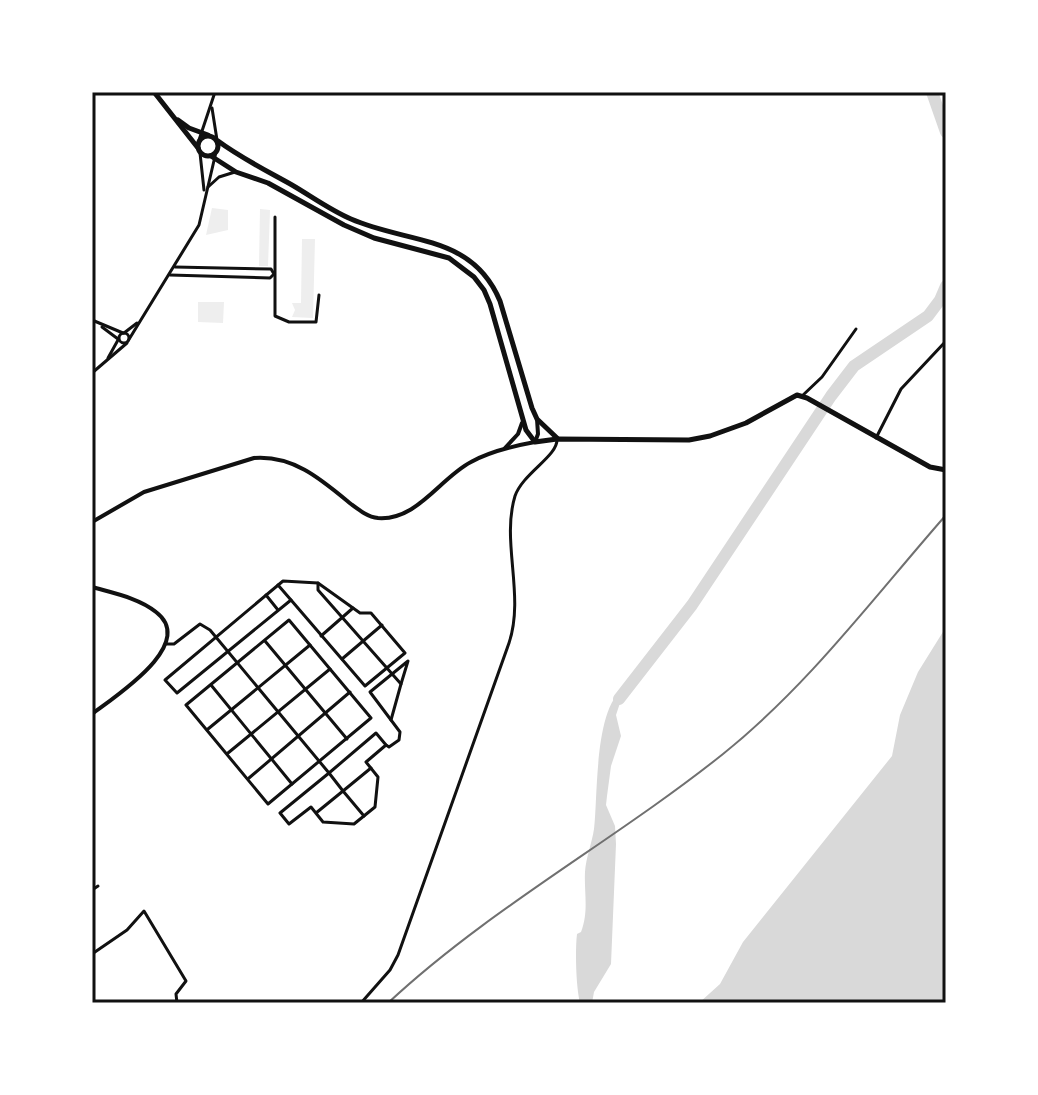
<svg xmlns="http://www.w3.org/2000/svg" width="1038" height="1095" viewBox="0 0 1038 1095" font-family="'Space Grotesk',sans-serif">
	<style>
		.green { fill: #eee }
		.water { fill: #d9d9d9 }
		.lines { fill: none; stroke-linecap: round; stroke-linejoin: round }
		.river { stroke: #d9d9d9; stroke-width: 12 }
		.pedestrian { stroke: #111; stroke-width: 3 }
		.minor { stroke: #111; stroke-width: 3 }
		.tertiary { stroke: #111; stroke-width: 4 }
		.secondary { stroke: #111; stroke-width: 5 }
		.rail { stroke: #707070; stroke-width: 2 }
		.neatline { fill: none; stroke: #111; stroke-width: 3 }
	</style>
	<rect width="100%" height="100%" fill="#fff"/>
	<!-- green -->
	<g class="green">
		<path d="M 212,208 L 228,210 L 228,230 L 206,235 Z"/>
		<path d="M 260,209 L 270,210 L 268,266 L 259,266 Z"/>
		<path d="M 302,239 L 315,239 L 313,318 L 292,317 L 295,310 L 292,303 L 301,303 Z"/>
		<path d="M 198,302 L 224,302 L 223,323 L 198,322 Z"/>
	</g>
	<!-- water -->
	<g class="water">
		<path d="M 946,627 L 946,1003 L 699,1003 L 720,984 L 743,942 L 892,756 L 900,715 L 918,672 Z"/>
		<path d="M 625,688 L 616,715 L 621,736 L 611,766 L 607,796 L 606,805 L 615,826 L 616,844 L 611,964 L 594,992 L 592,1003 L 580,1003 C 576,986 575,951 577,934 L 581,932 C 589,911 584,893 585,872 C 586,857 592,843 594,829 C 598,796 594,705 625,688 Z"/>
	</g>
	<g class="lines">
		<!-- river -->
		<g class="river">
			<path d="M 932,92 L 946,132"/>
			<path d="M 619,699 L 692,605 L 831,396 L 854,366 L 928,316 L 940,300 L 946,286"/>
		</g>
		<!-- pedestrian -->
		<g class="pedestrian">
			<path d="M 802,396 L 822,377 L 856,329"/>
			<path d="M 283,581 L 318,583 L 360,613 L 371,613 L 405,653 L 365,686 L 291,600 L 177,693 L 165,680 Z"/>
			<path d="M 318,583 L 318,590 L 401,684 L 391,720 L 400,732 L 399,740 L 389,747 L 386,745"/>
			<path d="M 278,585 L 291,600"/>
			<path d="M 266,595 L 278,610"/>
			<path d="M 289,620 L 371,718 L 268,804 L 186,705 Z"/>
			<path d="M 321,636 L 353,608"/>
			<path d="M 265,641 L 347,739"/>
			<path d="M 166,644 L 174,644 L 200,624 L 210,630 L 329,773 L 280,813 L 289,824 L 311,807 L 323,822 L 354,824 L 375,807 L 378,777 L 366,762 L 386,745 L 376,733 L 329,773 L 343,791 L 316,813"/>
			<path d="M 342,659 L 382,625"/>
			<path d="M 211,685 L 292,784"/>
			<path d="M 391,720 L 370,692 L 408,661 L 401,684"/>
			<path d="M 208,729 L 310,645"/>
			<path d="M 228,753 L 330,669"/>
			<path d="M 249,778 L 350,692"/>
			<path d="M 364,816 L 343,791 L 371,768"/>
		</g>
		<!-- minor -->
		<g class="minor">
			<path d="M 212,108 L 217,140"/>
			<path d="M 199,140 L 215,92"/>
			<path d="M 200,153 L 204,190"/>
			<path d="M 208,187 L 219,177 L 235,172"/>
			<path d="M 275,217 L 275,316 L 289,322 L 316,322 L 319,295"/>
			<path d="M 170,275 L 270,278 L 274,274 L 271,269 L 175,267"/>
			<path d="M 92,320 L 123,333"/>
			<path d="M 102,327 L 118,339"/>
			<circle cx="124" cy="338" r="5"/>
			<path d="M 124,333 L 137,323"/>
			<path d="M 128,341 L 199,225 L 216,152"/>
			<path d="M 108,358 L 118,340"/>
			<path d="M 92,373 L 127,343"/>
			<path d="M 876,438 L 901,389 L 946,341"/>
			<path d="M 92,890 L 98,886"/>
			<path d="M 92,954 L 127,930 L 144,911 L 186,981 L 176,994 L 177,1003"/>
			<path d="M 361,1003 L 390,970 L 398,955 L 509,643 C 525,595 501,542 515,496 C 523,473 558,456 557,439"/>
		</g>
		<!-- tertiary -->
		<g class="tertiary">
			<path d="M 505,448 L 518,434 L 522,423"/>
			<path d="M 92,522 L 144,492 L 254,458 C 294,455 322,480 351,504 C 359,510 368,517 378,518 C 417,521 440,478 471,462 C 491,451 513,446 535,442 L 538,434 L 537,419"/>
			<path d="M 92,587 C 113,593 139,598 156,612 C 198,644 114,697 92,714"/>
		</g>
		<!-- secondary -->
		<g class="secondary">
			<path d="M 154,92 L 198,148"/>
			<path d="M 178,120 L 189,128 L 208,135"/>
			<circle cx="208" cy="146" r="10"/>
			<path d="M 218,141 C 241,158 267,171 292,185 C 311,196 330,210 351,219 C 408,244 472,234 500,301 L 532,408 L 537,419 L 557,438"/>
			<path d="M 211,156 L 236,172 L 268,183 L 344,225 L 374,238 L 449,258 L 474,277 L 484,290 L 490,304 L 526,430 L 535,442 L 557,439 L 689,440 L 710,436 L 746,423 L 797,395 L 807,398 L 930,467 L 946,470"/>
		</g>
		<!-- rail -->
		<path class="rail" d="M 388,1003 C 490,908 614,841 723,754 C 809,685 874,597 946,515"/>
	</g>
	<!-- border -->
	<rect width="1038" height="1095" fill="none" stroke="#ffffff" stroke-width="188"/>
	<rect x="94" y="94" width="850" height="907" class="neatline"/>
</svg>
